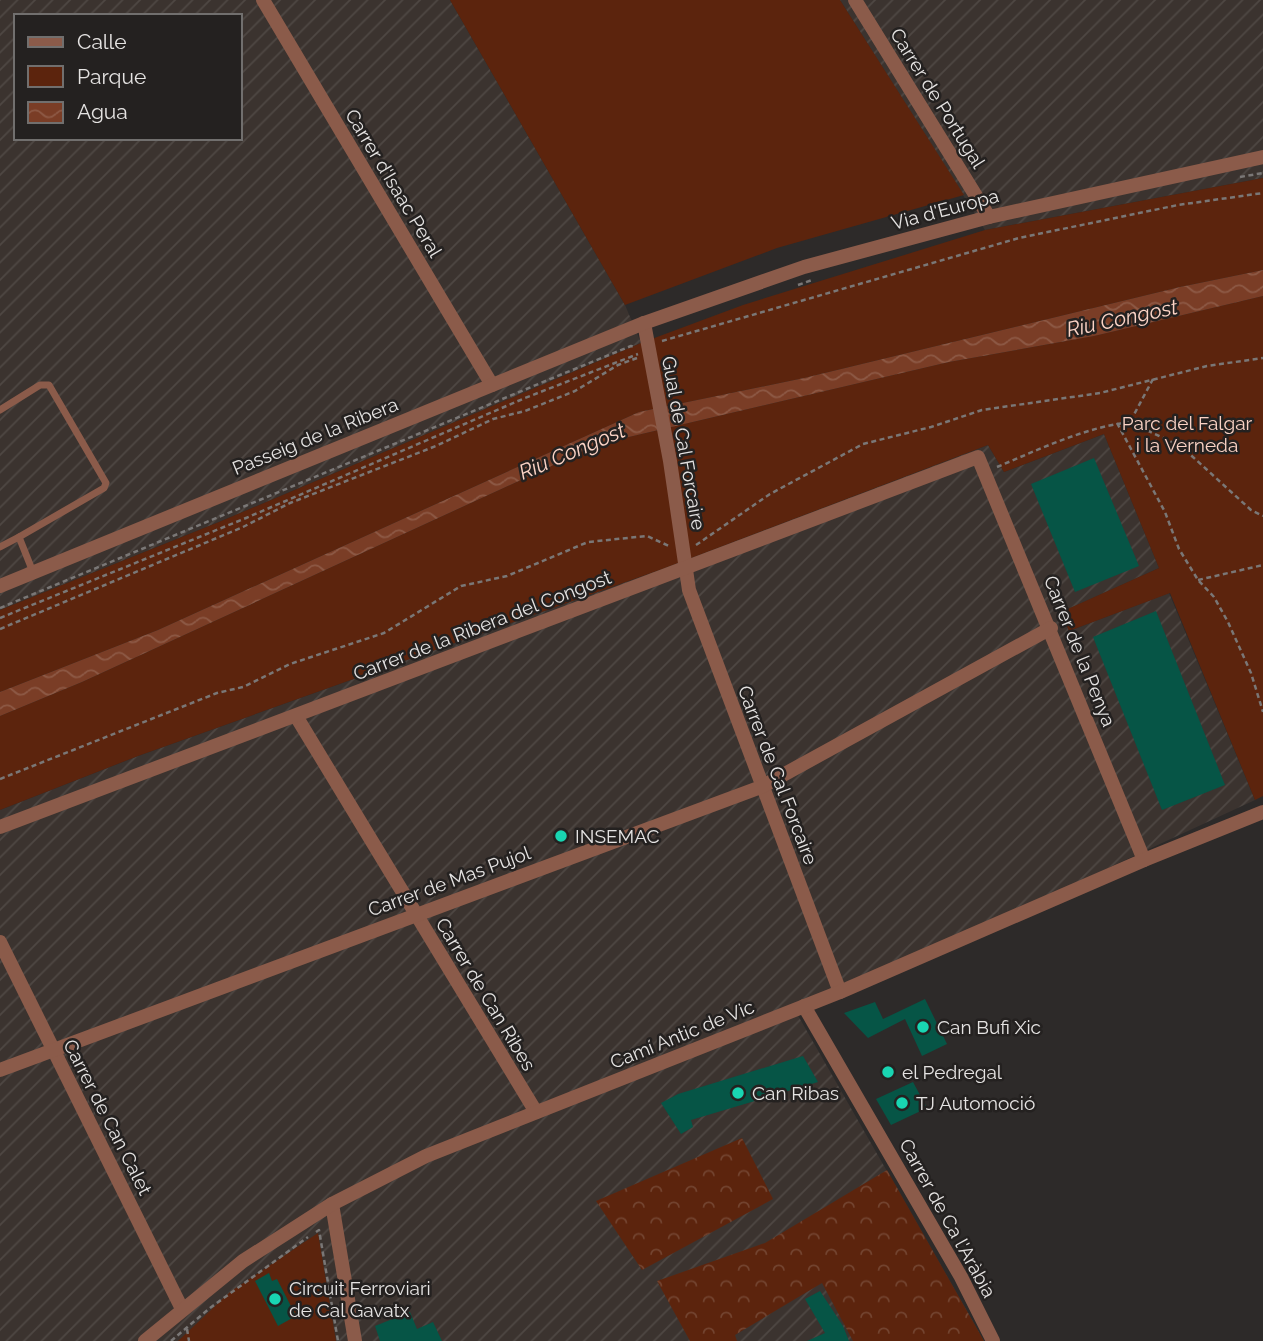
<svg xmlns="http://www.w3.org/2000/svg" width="1263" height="1341" viewBox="0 0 1263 1341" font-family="Raleway,sans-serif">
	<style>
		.industrial { fill: url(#industrial-furrows); fill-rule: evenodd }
		.green { fill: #5c240d }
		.forest { fill: url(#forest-crowns) }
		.water { fill: url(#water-waves) }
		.building { fill: #065546 }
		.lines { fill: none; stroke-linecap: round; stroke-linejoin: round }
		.path { stroke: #7a7776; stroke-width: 2.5; stroke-dasharray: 5 3.5; stroke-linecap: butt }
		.lane { stroke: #8b5b4a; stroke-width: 7 }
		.street { stroke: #8b5b4a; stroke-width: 14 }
		.poi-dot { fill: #19d5b2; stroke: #242120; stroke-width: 2.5 }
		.labels { text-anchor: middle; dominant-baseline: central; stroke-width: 5; stroke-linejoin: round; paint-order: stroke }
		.street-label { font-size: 19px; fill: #e5e3e2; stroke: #242120 }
		.park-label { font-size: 19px; fill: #fad2c4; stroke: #242120 }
		.poi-label { font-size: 19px; fill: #e5e3e2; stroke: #242120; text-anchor: start }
		.water-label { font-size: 21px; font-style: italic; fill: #fcd4c6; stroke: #242120 }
	</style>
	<defs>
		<pattern id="industrial-furrows" width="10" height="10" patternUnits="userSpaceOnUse" patternTransform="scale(1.75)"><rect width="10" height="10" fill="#3b332f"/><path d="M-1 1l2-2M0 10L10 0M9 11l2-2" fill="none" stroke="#4e4743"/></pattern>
		<pattern id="forest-crowns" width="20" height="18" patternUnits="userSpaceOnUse" patternTransform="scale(1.75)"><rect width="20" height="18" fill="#5c240d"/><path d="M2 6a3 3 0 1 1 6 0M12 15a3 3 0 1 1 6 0" fill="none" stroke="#734430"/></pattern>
		<pattern id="water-waves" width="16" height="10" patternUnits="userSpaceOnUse" patternTransform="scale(1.75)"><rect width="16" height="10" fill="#7a3d26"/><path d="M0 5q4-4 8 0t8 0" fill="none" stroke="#8d5945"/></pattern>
	</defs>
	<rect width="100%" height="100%" fill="#2d2a29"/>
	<!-- industrial -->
	<g class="industrial">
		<path d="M 0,0 L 450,0 L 625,305 L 641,343 L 219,522 L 0,610 ZM 16,16 L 240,16 L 240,138 L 16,138 Z"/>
		<path d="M 840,0 L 1263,0 L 1263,178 L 985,230 Z"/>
		<path d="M 1104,434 L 1159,568 L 1062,612 L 1069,631 L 1169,593 L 1255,800 L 796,1012 L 984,1341 L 0,1341 L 0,810 L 138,756 L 665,568 L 988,445 L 1004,472 Z"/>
	</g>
	<!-- green -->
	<g class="green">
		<path d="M 450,0 L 840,0 L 964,195 L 777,248 L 625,305 Z"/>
		<path d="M 1263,178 L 1263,270 L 1180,287 L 804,378 L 639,412 L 158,630 L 0,692 L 0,610 L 219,522 L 641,343 L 743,305 L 985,230 Z"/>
		<path d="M 1263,296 L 1263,796 L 1255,800 L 1170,593 L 1069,631 L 1061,612 L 1159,568 L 1104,434 L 1004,472 L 988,445 L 665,568 L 138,756 L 0,810 L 0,716 L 82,682 L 599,444 L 949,362 L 1094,336 Z"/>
		<path d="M 318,1233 L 336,1341 L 178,1341 L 230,1292 Z"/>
	</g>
	<!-- forest -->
	<g class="forest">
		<path d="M 742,1138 L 773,1199 L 642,1270 L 596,1201 Z"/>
		<path d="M 887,1170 L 984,1341 L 853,1341 L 822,1283 L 735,1335 L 737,1341 L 690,1341 L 657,1281 L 765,1243 Z"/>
	</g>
	<!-- water -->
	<path class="water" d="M 1263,270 L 1263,296 L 1094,336 L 949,362 L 599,444 L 82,682 L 0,716 L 0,692 L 158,630 L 639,412 L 804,378 L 1180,287 Z"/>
	<!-- building -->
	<g class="building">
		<path d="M 1094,458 L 1139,566 L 1075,592 L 1031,484 Z"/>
		<path d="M 1156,611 L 1225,785 L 1162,810 L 1093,637 Z"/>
		<path d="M 925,999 L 947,1044 L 922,1056 L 905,1019 L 868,1038 L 844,1013 L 875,1002 L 883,1019 Z"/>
		<path d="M 803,1056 L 818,1082 L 691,1120 L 693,1127 L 681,1134 L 661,1103 L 678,1094 Z"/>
		<path d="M 913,1082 L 927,1108 L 891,1125 L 876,1099 Z"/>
		<path d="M 269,1273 L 272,1281 L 277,1279 L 296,1316 L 278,1326 L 255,1281 Z"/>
		<path d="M 820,1291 L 843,1326 L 849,1341 L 807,1341 L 825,1333 L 805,1299 Z"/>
		<path d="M 410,1312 L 417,1329 L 433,1322 L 442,1341 L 380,1341 L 375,1326 Z"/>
	</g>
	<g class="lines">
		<!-- path -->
		<g class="path">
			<path d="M 1240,177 L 1263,173"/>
			<path d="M 798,285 L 812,280"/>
			<path d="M 662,341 L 1019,238 L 1178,205 L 1263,193"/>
			<path d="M 1153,379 L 1130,422 L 1182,447 L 1251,510 L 1263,516"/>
			<path d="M 1117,423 L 1165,512 L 1179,549 L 1198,580 L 1214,597 L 1228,622 L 1251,673 L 1263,712"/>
			<path d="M 997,467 C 1040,449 1083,428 1130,422"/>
			<path d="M 696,545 L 770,494 L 863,444 L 931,427 L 982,410 L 1100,393 L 1207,366 L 1263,358"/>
			<path d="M 1198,580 L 1263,565"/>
			<path d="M 0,608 L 560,375 L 631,346 L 635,347"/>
			<path d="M 0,618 L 246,518 L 525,398 L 638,354"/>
			<path d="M 0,629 L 243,527 L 290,503 L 436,446 L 493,419 L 525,411 L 575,391 L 618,365 L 637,358"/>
			<path d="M 0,779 L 217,693 L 243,687 L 290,664 L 384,633 L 461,586 L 507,576 L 588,542 L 647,536 L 669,546"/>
			<path d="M 316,1232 L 319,1230 L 338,1341"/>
			<path d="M 187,1329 L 189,1341"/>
			<path d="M 171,1341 L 210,1308 L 308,1237"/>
		</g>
		<!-- lane -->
		<g class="lane">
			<path d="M 0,410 L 40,385 L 49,385 L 106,483 L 104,488 L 19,537 L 33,572"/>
			<path d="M 0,547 L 19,537"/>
		</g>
		<!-- street -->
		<g class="street">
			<path d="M 263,0 L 492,385"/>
			<path d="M 855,0 L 989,217"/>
			<path d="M 644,323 L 670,461 L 689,590 L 840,992"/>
			<path d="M 0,586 L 644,323 L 804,267 L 989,217 L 1263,157"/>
			<path d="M 296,716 L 536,1112"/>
			<path d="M 0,827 L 978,457 L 1144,860"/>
			<path d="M 0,942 L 182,1309"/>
			<path d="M 804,1006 L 961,1277 L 993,1341"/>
			<path d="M 0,1070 L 761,787 L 1051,628"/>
			<path d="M 332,1204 L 355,1341"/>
			<path d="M 145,1341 L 243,1261 L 332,1204 L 426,1156 L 840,992 L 1144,860 L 1263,812"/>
		</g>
	</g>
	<!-- markers -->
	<g class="poi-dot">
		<circle cx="561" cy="836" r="7"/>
		<circle cx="923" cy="1027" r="7"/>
		<circle cx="888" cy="1072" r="7"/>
		<circle cx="738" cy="1093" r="7"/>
		<circle cx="902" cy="1103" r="7"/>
		<circle cx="275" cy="1299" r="7"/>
	</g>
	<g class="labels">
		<!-- street labels -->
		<g class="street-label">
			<text transform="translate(938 98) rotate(58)">Carrer de Portugal</text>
			<text transform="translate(394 183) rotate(59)">Carrer d'Isaac Peral</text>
			<text transform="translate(945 209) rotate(-15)">Via d'Europa</text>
			<text transform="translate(315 436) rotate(-22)">Passeig de la Ribera</text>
			<text transform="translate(684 443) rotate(80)">Gual de Cal Forcaire</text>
			<text transform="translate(482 625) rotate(-21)">Carrer de la Ribera del Congost</text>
			<text transform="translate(1080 651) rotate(68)">Carrer de la Penya</text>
			<text transform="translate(778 775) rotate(69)">Carrer de Cal Forcaire</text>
			<text transform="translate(449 881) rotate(-20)">Carrer de Mas Pujol</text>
			<text transform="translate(486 994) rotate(59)">Carrer de Can Ribes</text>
			<text transform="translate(682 1034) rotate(-22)">Camí Antic de Vic</text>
			<text transform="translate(108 1117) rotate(63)">Carrer de Can Calet</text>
			<text transform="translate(948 1218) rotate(61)">Carrer de Ca l'Aràbia</text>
		</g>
		<!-- park labels -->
		<g class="park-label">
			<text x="1187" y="423">Parc del Falgar<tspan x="1187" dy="22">i la Verneda</tspan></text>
		</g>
		<!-- poi labels -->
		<g class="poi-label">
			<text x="575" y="836">INSEMAC</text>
			<text x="937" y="1027">Can Bufi Xic</text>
			<text x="902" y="1072">el Pedregal</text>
			<text x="752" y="1093">Can Ribas</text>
			<text x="916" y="1103">TJ Automoció</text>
			<text x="289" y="1288">Circuit Ferroviari<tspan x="289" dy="22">de Cal Gavatx</tspan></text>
		</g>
		<!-- water labels -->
		<g class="water-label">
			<text transform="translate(1122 318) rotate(-12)">Riu Congost</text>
			<text transform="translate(572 451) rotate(-23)">Riu Congost</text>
		</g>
	</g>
	<!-- legend -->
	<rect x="14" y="14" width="228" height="126" fill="#242120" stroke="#716f6e" stroke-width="2"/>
	<rect x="28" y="37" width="35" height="10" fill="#8b5b4a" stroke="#716f6e" stroke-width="2"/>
	<text x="77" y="49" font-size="21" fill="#e5e3e2">Calle</text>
	<rect x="28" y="66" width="35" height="21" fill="#5c240d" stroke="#716f6e" stroke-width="2"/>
	<text x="77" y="84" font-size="21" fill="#e5e3e2">Parque</text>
	<rect x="28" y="102" width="35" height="21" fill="url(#water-waves)" stroke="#716f6e" stroke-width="2"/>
	<text x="77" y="119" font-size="21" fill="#e5e3e2">Agua</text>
</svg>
